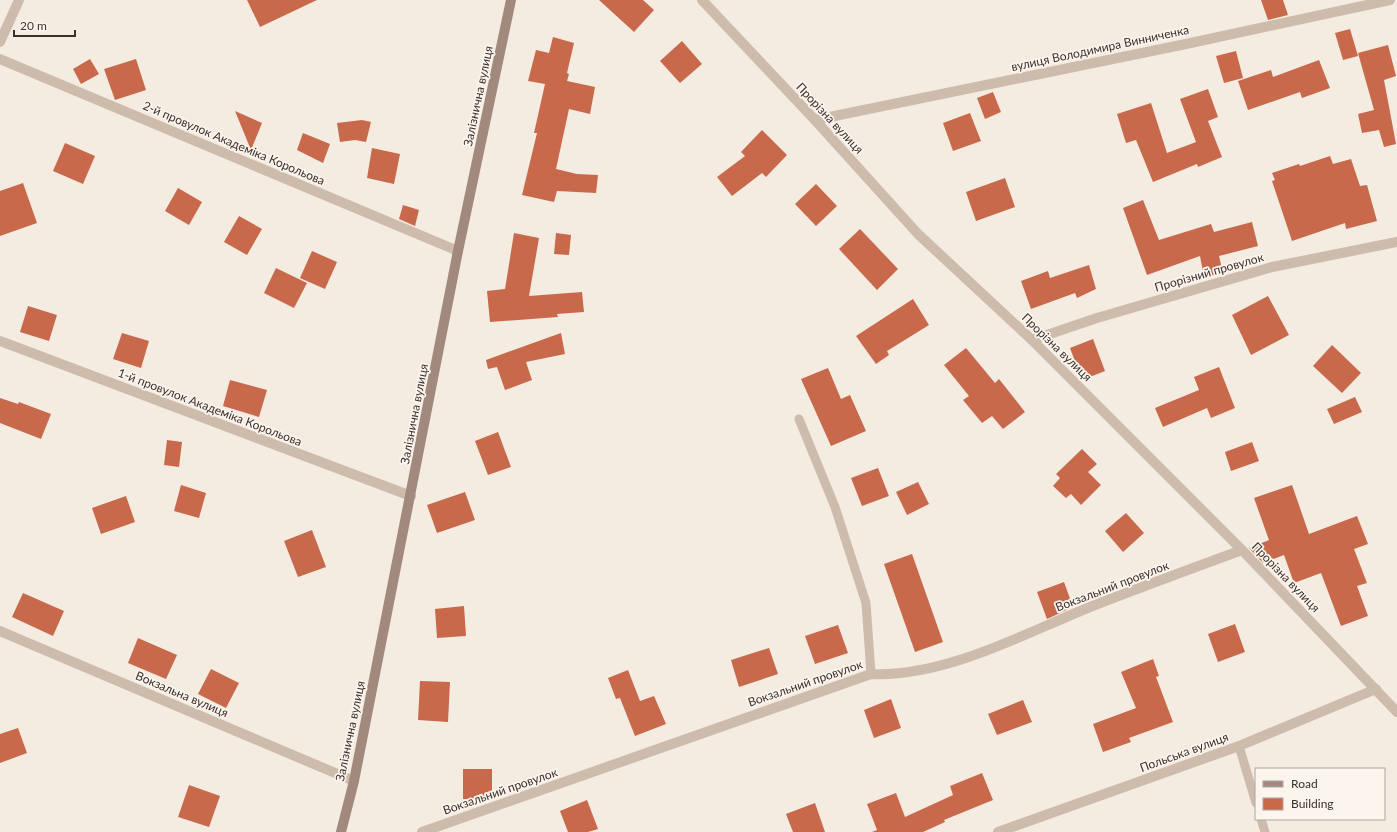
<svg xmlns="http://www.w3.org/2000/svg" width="1397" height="832" viewBox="0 0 1397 832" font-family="Lato,sans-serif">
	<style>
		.building { fill: #c8694b }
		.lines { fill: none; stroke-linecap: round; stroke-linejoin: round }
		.lane { stroke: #cdbbac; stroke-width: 9 }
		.street { stroke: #cdbbac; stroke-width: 10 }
		.secondary { stroke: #a18a7d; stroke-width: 10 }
		.labels { text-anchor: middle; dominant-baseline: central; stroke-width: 3.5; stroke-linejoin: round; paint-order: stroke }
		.street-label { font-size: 12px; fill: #3b302b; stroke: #fbf5ee }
	</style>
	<rect width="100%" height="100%" fill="#f4ebe1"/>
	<!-- building -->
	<g class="building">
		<path d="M 247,0 L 317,0 L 260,27 Z"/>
		<path d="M 599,0 L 643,0 L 654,10 L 634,32 Z"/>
		<path d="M 1261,0 L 1283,0 L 1288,15 L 1268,20 Z"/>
		<path d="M 1350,29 L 1358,56 L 1343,60 L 1335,33 Z"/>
		<path d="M 553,37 L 574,43 L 567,73 L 569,74 L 567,81 L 595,87 L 590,114 L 569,109 L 556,169 L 577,174 L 598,175 L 596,193 L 557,191 L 554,202 L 522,195 L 537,133 L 534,133 L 545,84 L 528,81 L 536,50 L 549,53 Z"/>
		<path d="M 682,41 L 702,64 L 680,83 L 660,61 Z"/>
		<path d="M 1388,45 L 1396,76 L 1384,80 L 1396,144 L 1384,147 L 1379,130 L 1362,133 L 1358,114 L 1374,110 L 1358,53 Z"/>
		<path d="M 1236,51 L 1243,78 L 1224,83 L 1216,56 Z"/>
		<path d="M 90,59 L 99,74 L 81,84 L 73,69 Z"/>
		<path d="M 136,59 L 146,90 L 115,100 L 104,69 Z"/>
		<path d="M 1319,60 L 1330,88 L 1302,98 L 1300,92 L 1248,110 L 1238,81 L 1271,70 L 1273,77 Z"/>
		<path d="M 1208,89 L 1218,117 L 1208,121 L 1222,157 L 1198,167 L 1197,164 L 1153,182 L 1136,140 L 1126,143 L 1117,114 L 1151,103 L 1167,153 L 1196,142 L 1180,99 Z"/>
		<path d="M 993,92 L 1001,112 L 985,119 L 977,98 Z"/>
		<path d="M 235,111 L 262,123 L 251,150 Z"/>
		<path d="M 970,113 L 981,141 L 953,151 L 943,123 Z"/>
		<path d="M 362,120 L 371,122 L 366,142 L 355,140 L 340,142 L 337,123 Z"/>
		<path d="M 762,130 L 787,155 L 766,177 L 762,173 L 732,196 L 717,177 L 745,156 L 741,152 Z"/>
		<path d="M 303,133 L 330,144 L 323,163 L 297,150 Z"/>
		<path d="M 65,143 L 95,156 L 83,184 L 53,171 Z"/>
		<path d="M 372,148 L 400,154 L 394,184 L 367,178 Z"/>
		<path d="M 1330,156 L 1333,164 L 1351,159 L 1360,186 L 1367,185 L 1377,221 L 1346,229 L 1345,223 L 1292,241 L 1272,181 L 1275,180 L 1272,173 L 1299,164 L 1300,166 Z"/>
		<path d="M 1005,178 L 1015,207 L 976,221 L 966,192 Z"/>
		<path d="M 23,183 L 37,223 L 0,236 L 0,191 Z"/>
		<path d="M 816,184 L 837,206 L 816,226 L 795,204 Z"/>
		<path d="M 178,188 L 202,202 L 189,225 L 165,211 Z"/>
		<path d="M 1143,200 L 1159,240 L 1211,224 L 1214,232 L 1252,222 L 1258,246 L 1219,256 L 1223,273 L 1204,277 L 1200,256 L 1147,275 L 1123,208 Z"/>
		<path d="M 403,205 L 419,210 L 415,226 L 399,219 Z"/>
		<path d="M 239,216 L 262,229 L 247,255 L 224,242 Z"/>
		<path d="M 860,229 L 898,269 L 877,290 L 839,249 Z"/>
		<path d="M 514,233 L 539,238 L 529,296 L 582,292 L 584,312 L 557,314 L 558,317 L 490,322 L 487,291 L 505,289 Z"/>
		<path d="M 556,233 L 571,235 L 569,255 L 554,254 Z"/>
		<path d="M 312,251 L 337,262 L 325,289 L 300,278 Z"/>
		<path d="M 1089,265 L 1096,289 L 1077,298 L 1075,293 L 1031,309 L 1021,281 L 1048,271 L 1050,278 Z"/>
		<path d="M 276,268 L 307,283 L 294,308 L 264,293 Z"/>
		<path d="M 1268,296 L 1289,335 L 1251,355 L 1232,315 Z"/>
		<path d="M 913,299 L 929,325 L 887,351 L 889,355 L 876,364 L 856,336 Z"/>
		<path d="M 28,306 L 57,315 L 49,341 L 20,332 Z"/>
		<path d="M 122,333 L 149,341 L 141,368 L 113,359 Z"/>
		<path d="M 561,333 L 565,354 L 526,362 L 532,380 L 505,390 L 497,367 L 488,369 L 486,360 Z"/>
		<path d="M 1093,339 L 1105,371 L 1082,380 L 1070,348 Z"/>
		<path d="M 1332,345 L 1361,373 L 1342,393 L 1313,366 Z"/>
		<path d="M 966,348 L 995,383 L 999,379 L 1025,412 L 1003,429 L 992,416 L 982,423 L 963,400 L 969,396 L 944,365 Z"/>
		<path d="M 1219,367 L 1235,408 L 1211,418 L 1207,408 L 1163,427 L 1155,408 L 1199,390 L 1194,377 Z"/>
		<path d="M 828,368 L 841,399 L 850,395 L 866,431 L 831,446 L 801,379 Z"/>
		<path d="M 230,380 L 267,390 L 259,417 L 223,406 Z"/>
		<path d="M 1355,397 L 1362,412 L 1334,424 L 1327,409 Z"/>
		<path d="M 0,398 L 18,404 L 19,402 L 51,414 L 41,439 L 0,423 Z"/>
		<path d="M 498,432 L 511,467 L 488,475 L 475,441 Z"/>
		<path d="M 167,440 L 182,442 L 179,467 L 164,465 Z"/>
		<path d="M 1252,442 L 1259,461 L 1231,471 L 1225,452 Z"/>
		<path d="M 1082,449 L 1097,464 L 1088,472 L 1101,485 L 1081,505 L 1071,494 L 1066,498 L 1053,486 L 1060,478 L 1056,474 Z"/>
		<path d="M 878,468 L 889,496 L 862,506 L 851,478 Z"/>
		<path d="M 918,482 L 929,504 L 907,515 L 896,492 Z"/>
		<path d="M 181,485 L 206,493 L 199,518 L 174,511 Z"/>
		<path d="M 1292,485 L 1309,534 L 1357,516 L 1368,544 L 1354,549 L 1367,583 L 1357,586 L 1368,616 L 1341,626 L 1321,573 L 1294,583 L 1284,555 L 1263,563 L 1249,548 L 1269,540 L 1254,498 Z"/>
		<path d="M 465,492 L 475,520 L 437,533 L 427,505 Z"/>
		<path d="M 126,496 L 135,522 L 101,534 L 92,508 Z"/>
		<path d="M 1126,513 L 1144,533 L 1123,552 L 1105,531 Z"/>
		<path d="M 312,530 L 326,567 L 298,577 L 284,541 Z"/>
		<path d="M 912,554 L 943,642 L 915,652 L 884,564 Z"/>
		<path d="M 1064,582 L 1073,607 L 1047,619 L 1037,592 Z"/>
		<path d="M 23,593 L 64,611 L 53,636 L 12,617 Z"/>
		<path d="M 464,606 L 466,636 L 437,638 L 435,609 Z"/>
		<path d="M 1235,624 L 1245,652 L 1218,662 L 1208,634 Z"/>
		<path d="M 838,625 L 848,653 L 815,664 L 805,636 Z"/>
		<path d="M 138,638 L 177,655 L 166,679 L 128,663 Z"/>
		<path d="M 769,648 L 778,674 L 739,687 L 731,660 Z"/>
		<path d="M 1153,659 L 1159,676 L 1156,677 L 1173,722 L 1129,738 L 1131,742 L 1103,752 L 1093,724 L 1136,708 L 1121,672 Z"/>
		<path d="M 211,669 L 239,683 L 226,708 L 198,694 Z"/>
		<path d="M 628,670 L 640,701 L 654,696 L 666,724 L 635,736 L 620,698 L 616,699 L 608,678 Z"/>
		<path d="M 420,681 L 450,682 L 448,722 L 418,720 Z"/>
		<path d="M 891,699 L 901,728 L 874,738 L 864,710 Z"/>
		<path d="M 1023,700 L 1032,722 L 997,735 L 988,714 Z"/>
		<path d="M 18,728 L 27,753 L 0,763 L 0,734 Z"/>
		<rect x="463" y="769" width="29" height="30"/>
		<path d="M 982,773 L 993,800 L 944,820 L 945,822 L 923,832 L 872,832 L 877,830 L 867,804 L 896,793 L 905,817 L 953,795 L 950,786 Z"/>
		<path d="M 189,785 L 220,796 L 209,827 L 178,817 Z"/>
		<path d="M 587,800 L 598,829 L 588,832 L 568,832 L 560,811 Z"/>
		<path d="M 815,803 L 825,832 L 793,832 L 786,814 Z"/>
	</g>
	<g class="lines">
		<!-- lane -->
		<g class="lane">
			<path d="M 799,419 L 835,507 L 866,603 L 871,674"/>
			<path d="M 1239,746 L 1256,803"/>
			<path d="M 1261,819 L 1265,832"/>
		</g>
		<!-- street -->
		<g class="street">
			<path d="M 702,0 L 815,120 L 918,234 L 1032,340 L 1242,550 L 1397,712"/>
			<path d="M 0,42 L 19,0"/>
			<path d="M 0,59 L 458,251"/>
			<path d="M 815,120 L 1186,44 L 1390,0"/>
			<path d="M 1032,340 L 1097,318 L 1272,267 L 1397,242"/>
			<path d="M 0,341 L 411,496"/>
			<path d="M 0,631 L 354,781"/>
			<path d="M 422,832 L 871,674 C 945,678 1027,632 1095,605 C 1144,586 1193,568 1242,550"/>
			<path d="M 998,832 L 1239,746 L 1376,689"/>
		</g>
		<!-- secondary -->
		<path class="secondary" d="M 341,832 L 354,781 L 458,251 L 511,0"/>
	</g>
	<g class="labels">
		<!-- street labels -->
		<g class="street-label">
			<text transform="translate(1100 48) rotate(-12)">вулиця Володимира Винниченка</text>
			<text transform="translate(478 96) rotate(-78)">Залізнична вулиця</text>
			<text transform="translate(830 118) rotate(47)">Прорізна вулиця</text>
			<text transform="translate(234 143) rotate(23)">2-й провулок Академіка Корольова</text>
			<text transform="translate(1209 272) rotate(-16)">Прорізний провулок</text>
			<text transform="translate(1057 347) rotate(44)">Прорізна вулиця</text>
			<text transform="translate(210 407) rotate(21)">1-й провулок Академіка Корольова</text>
			<text transform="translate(414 414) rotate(-79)">Залізнична вулиця</text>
			<text transform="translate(1286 577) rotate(46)">Прорізна вулиця</text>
			<text transform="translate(1112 586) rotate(-21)">Вокзальний провулок</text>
			<text transform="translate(805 683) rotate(-19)">Вокзальний провулок</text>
			<text transform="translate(182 694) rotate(23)">Вокзальна вулиця</text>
			<text transform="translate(350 731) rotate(-78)">Залізнична вулиця</text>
			<text transform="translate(1184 752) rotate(-20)">Польська вулиця</text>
			<text transform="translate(500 791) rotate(-19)">Вокзальний провулок</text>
		</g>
	</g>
	<!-- legend -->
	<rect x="1255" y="768" width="130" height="52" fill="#fbf5ee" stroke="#aea6a0"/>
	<rect x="1263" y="781" width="20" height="6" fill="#a18a7d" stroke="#aea6a0"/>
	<text x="1291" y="788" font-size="12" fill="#3b302b">Road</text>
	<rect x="1263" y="798" width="20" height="12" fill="#c8694b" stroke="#aea6a0"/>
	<text x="1291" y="808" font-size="12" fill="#3b302b">Building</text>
	<!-- scale -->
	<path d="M14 30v6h61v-6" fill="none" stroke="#3b302b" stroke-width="2"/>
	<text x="20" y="30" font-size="12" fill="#3b302b" stroke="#fbf5ee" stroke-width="3" paint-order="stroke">20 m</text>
</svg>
